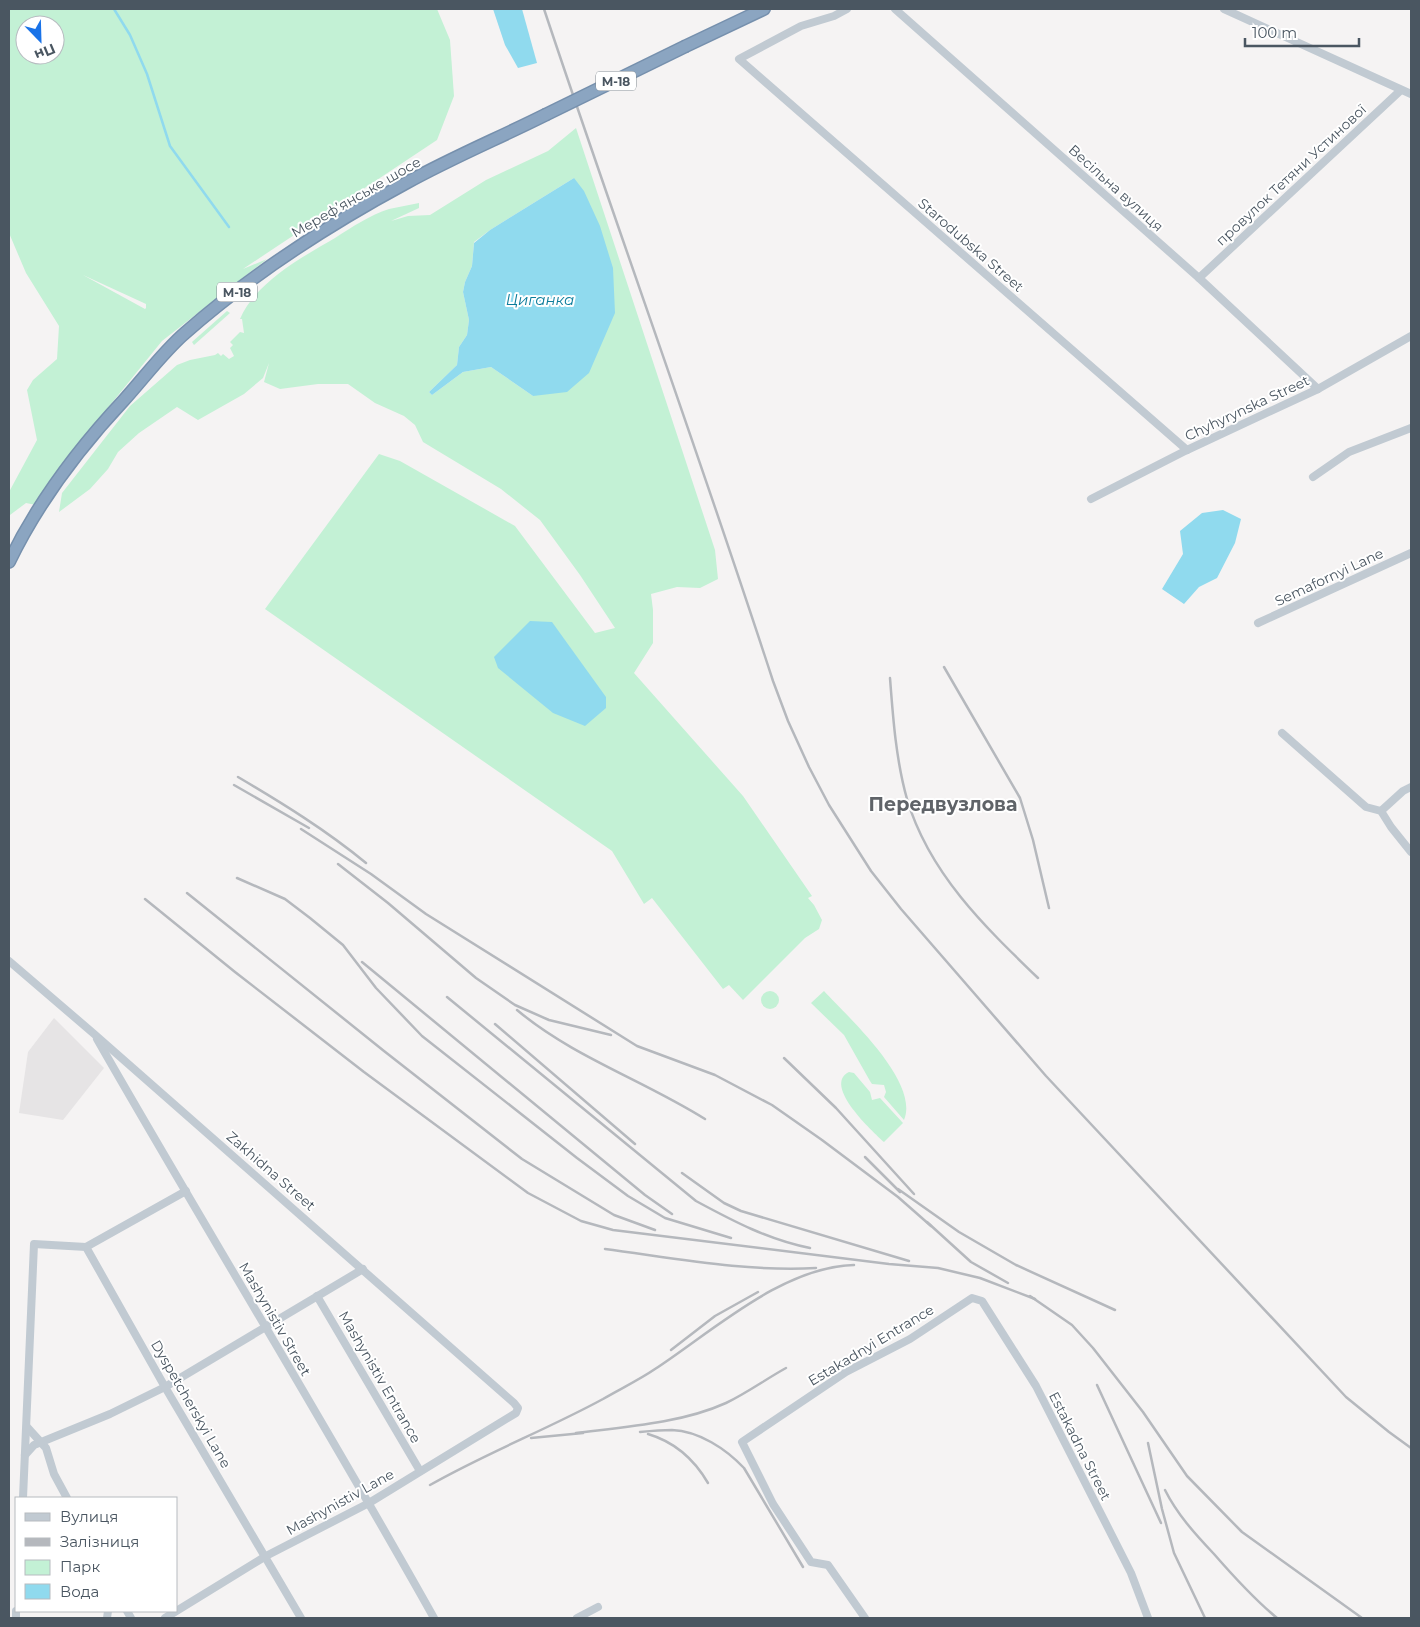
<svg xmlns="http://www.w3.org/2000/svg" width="1420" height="1627" viewBox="0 0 1420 1627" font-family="Montserrat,sans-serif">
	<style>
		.education { fill: #e6e4e5 }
		.green { fill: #c3f1d5; fill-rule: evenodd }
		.water { fill: #90daee }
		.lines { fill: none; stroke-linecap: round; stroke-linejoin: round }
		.stream { stroke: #90daee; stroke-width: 2.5 }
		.highway-casing { stroke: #7690ad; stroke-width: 14 }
		.minor { stroke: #c1cad2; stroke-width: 8 }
		.highway { stroke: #8ba5c1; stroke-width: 11 }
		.rail { stroke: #b5b8bd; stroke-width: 2.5 }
		.highway-bridge-casing { stroke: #7690ad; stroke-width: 14; stroke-linecap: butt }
		.highway-bridge { stroke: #8ba5c1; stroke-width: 11 }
		.labels { text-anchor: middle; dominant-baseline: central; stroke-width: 4; stroke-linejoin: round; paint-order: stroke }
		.shield { fill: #fff; stroke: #808990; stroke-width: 1 }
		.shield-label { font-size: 12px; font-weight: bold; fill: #4a5661 }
		.street-label { font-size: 14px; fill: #4a5661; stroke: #fff }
		.water-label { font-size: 15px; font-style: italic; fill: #0c7c9b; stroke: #fff }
		.district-label { font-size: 19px; font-weight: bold; fill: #5f6368; stroke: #fff }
	</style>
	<rect width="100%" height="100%" fill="#f5f3f3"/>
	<!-- education -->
	<path class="education" d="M 54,1018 L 104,1068 L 63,1120 L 19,1113 L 28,1052 Z"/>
	<!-- green -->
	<g class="green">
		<path d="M 9,9 L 437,9 L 450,40 L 454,96 L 437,140 L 243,269 L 267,259 L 162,341 L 98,420 L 36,505 L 26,503 L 10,515 L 9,519 L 9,492 L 37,440 L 27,390 L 33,380 L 57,359 L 59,326 L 26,273 L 9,233 ZM 25,25 L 55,25 L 55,55 L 25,55 ZM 83,275 L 146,304 L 146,308 L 145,309 Z"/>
		<path d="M 576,128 L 715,550 L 718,579 L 700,588 L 677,587 L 651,594 L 653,610 L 653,643 L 634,673 L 743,796 L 812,896 L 808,898 L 814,905 L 822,920 L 819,929 L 805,938 L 743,1000 L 729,985 L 723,989 L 652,898 L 644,904 L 612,851 L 265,609 L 379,454 L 400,461 L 515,526 L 595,633 L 615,628 L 580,575 L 540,520 L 501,489 L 423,442 L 415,425 L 404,416 L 375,403 L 348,384 L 318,384 L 280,389 L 264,382 L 269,363 L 263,378 L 244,394 L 198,420 L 177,407 L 139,433 L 118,452 L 108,469 L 90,489 L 59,512 L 62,493 L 130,406 L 177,365 L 190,360 L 215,355 L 218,353 L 221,356 L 223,354 L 229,359 L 234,356 L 230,348 L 233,345 L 230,342 L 240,332 L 244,333 L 242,319 L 240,319 C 255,283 302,257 335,238 C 352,227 370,215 389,209 C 399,207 409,205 419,203 L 419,208 L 391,221 L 408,216 L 430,215 L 486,180 L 548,151 ZM 574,178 L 533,396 L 491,367 L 463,372 L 432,395 L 429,392 L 457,365 L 459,347 L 467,335 L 469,320 L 463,292 L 465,282 L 472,266 L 474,242 L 490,230 Z"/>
		<path d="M 227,311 L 230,313 L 194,345 L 192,342 Z"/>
		<path d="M 824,991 C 848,1017 920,1082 904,1120 L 884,1097 L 886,1092 L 884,1085 L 872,1084 L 870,1081 L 844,1035 L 811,1003 Z"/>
		<circle cx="770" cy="1000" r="9"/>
		<path d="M 849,1072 L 854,1073 L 870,1092 L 872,1100 L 880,1098 L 903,1123 L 884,1142 C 873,1132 822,1085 849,1072 Z"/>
	</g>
	<!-- water -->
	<g class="water">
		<path d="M 493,9 L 522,9 L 537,63 L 518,68 L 505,45 Z"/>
		<path d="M 574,178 L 584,191 L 600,226 L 613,268 L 615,313 L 589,373 L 567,392 L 533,396 L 491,367 L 463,372 L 432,395 L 429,392 L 457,365 L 459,347 L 467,335 L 469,320 L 463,292 L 465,282 L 472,266 L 474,243 L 490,230 Z"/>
		<path d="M 1223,510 L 1241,519 L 1235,543 L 1217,578 L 1199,587 L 1184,604 L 1162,589 L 1183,554 L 1180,531 L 1202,513 Z"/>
		<path d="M 530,621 L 552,622 L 606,697 L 606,708 L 585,726 L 553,713 L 498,668 L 494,657 Z"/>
	</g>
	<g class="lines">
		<!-- stream -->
		<path class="stream" d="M 114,9 L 130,35 L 147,74 L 170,146 L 229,227"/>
		<defs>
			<g id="highway">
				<path d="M 686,46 L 764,9"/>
				<path d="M 9,562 C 38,502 79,448 124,400 C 144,378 163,352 185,333 C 252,274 328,225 406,183 C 451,158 499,138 545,115"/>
			</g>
		</defs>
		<!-- highway casing -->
		<use href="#highway" class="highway-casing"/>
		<!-- minor -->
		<g class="minor">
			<path d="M 847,9 L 834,16 L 801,26 L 739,59 L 1187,450"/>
			<path d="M 895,9 L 1199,278 L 1318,389"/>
			<path d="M 1224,9 L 1411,94"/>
			<path d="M 1199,278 L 1401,90"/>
			<path d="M 1313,477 L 1349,452 L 1411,428"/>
			<path d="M 1091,499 L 1187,450 L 1318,389 L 1411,336"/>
			<path d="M 1258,623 L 1411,553"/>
			<path d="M 1282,733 L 1366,807 L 1381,811 L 1391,827 L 1411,852"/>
			<path d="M 1381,811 L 1403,791 L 1411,787"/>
			<path d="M 9,961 L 93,1033 L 514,1403 L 518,1408 L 516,1413 L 369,1503 L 266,1556 L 165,1618"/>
			<path d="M 97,1039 C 208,1233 325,1423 434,1618"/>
			<path d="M 86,1247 L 186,1191"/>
			<path d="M 317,1296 L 420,1471"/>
			<path d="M 27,1427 L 46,1448 L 54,1474 L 67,1498"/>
			<path d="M 25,1455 L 34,1445 L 110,1414 L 165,1387 L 363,1269"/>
			<path d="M 23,1498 L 34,1244 L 86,1247 L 165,1387 L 301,1618"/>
			<path d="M 127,1611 L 131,1618"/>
			<path d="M 16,1618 L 16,1611"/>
			<path d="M 107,1618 L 108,1611"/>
			<path d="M 577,1618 L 598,1607"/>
			<path d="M 865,1618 L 828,1565 L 811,1562 L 773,1504 L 742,1442 L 846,1372 L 910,1339 L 972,1298 L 982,1301 L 1036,1386 L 1131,1573 L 1148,1618"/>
		</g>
		<!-- highway -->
		<use href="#highway" class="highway"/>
		<!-- rail -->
		<g class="rail">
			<path d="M 544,9 C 619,234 700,456 773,681 L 788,721 L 809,767 L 829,805 L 871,871 L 901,909 L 1046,1076 L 1346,1397 L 1389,1432 L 1411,1448"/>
			<path d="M 944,667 L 1020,798 L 1033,840 L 1049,908"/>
			<path d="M 890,678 C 893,718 896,760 907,799 C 929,873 984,926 1038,978"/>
			<path d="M 238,777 C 282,803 326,830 366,863"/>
			<path d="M 234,785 L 309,828"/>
			<path d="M 301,829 L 371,874 L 426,914 L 637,1046 L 715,1075 L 772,1105 L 822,1140 L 898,1197 L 931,1226"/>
			<path d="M 338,864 L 388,903 L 476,978 L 515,1005 L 549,1020 L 611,1035"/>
			<path d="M 237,878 L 285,899 L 310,918 L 343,945 L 376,988 L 422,1036 L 577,1158 L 628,1196 L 665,1218 L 731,1238"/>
			<path d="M 187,893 L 384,1051 L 522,1159 L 614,1215 L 655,1230"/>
			<path d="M 145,899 L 235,972 L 364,1072 L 528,1193 L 581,1221 L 613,1230 L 889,1264 L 938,1268 L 980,1278 L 1035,1299"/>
			<path d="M 362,962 L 645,1195 L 672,1214"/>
			<path d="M 447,997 L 696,1201 C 733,1221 769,1240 810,1248"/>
			<path d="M 517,1010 C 573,1057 643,1080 705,1119"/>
			<path d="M 495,1024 L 635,1144"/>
			<path d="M 784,1058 L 836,1108 L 914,1194"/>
			<path d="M 865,1157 L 900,1192"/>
			<path d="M 682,1173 L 724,1203 L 741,1211 L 909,1261"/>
			<path d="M 898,1189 L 959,1232 L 1016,1265 L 1115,1310"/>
			<path d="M 927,1222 L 971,1262 L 1008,1283"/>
			<path d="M 605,1249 C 674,1258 746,1272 816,1268"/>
			<path d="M 1030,1296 L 1072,1325 L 1093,1348 L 1143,1412 L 1187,1476 L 1242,1532 L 1362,1618"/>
			<path d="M 671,1350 L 715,1316 L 758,1292"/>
			<path d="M 1097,1385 L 1161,1523"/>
			<path d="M 640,1432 C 650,1431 661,1430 672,1430 C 699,1431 726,1449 744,1468 L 803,1567"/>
			<path d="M 576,1433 C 625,1427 682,1423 726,1403 C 747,1393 766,1379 786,1368"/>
			<path d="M 648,1434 C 675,1442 694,1459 708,1483"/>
			<path d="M 531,1438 L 583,1433"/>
			<path d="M 1148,1443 L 1162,1509 L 1174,1553 L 1205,1618"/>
			<path d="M 430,1485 C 486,1453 546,1430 603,1399 C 620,1389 639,1380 655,1369 C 713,1331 782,1267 854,1265"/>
			<path d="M 1165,1490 C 1177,1514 1195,1534 1214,1554 C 1234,1577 1254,1599 1277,1618"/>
		</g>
		<defs>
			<path id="highway-bridge" d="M 545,115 L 686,46"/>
		</defs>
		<!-- highway-bridge casing -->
		<use href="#highway-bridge" class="highway-bridge-casing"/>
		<!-- highway-bridge -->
		<use href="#highway-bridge" class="highway-bridge"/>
	</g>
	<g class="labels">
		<!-- shield labels -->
		<g class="shield">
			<rect x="596" y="71.5" width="40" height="19" rx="4"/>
			<rect x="217" y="282.5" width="40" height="19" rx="4"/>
		</g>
		<g class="shield-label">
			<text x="616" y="81">М-18</text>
			<text x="237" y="292">М-18</text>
		</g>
		<!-- street labels -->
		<g class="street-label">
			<text transform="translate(1291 175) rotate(-43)">провулок Тетяни Устинової</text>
			<text transform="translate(1116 188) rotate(42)">Весільна вулиця</text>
			<text transform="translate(356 197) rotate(-30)">Мереф’янське шосе</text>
			<text transform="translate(971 245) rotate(41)">Starodubska Street</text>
			<text transform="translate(1247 408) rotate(-25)">Chyhyrynska Street</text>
			<text transform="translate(1329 577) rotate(-25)">Semafornyi Lane</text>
			<text transform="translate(271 1171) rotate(41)">Zakhidna Street</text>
			<text transform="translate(275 1319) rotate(60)">Mashynistiv Street</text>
			<text transform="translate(871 1345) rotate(-31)">Estakadnyi Entrance</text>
			<text transform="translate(380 1377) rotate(60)">Mashynistiv Entrance</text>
			<text transform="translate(191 1404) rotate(60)">Dyspetcherskyi Lane</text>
			<text transform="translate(1080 1446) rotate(63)">Estakadna Street</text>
			<text transform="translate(340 1502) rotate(-29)">Mashynistiv Lane</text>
		</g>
		<!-- water labels -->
		<g class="water-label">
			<text x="540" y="299">Циганка</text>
		</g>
		<!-- district labels -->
		<g class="district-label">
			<text x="943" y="804">Передвузлова</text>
		</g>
	</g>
	<!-- border -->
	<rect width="1420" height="1627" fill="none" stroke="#4a5661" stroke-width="20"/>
	<!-- legend -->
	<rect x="15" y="1497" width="162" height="115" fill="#ffffff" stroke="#b7bbc0"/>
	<rect x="25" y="1513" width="25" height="8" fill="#c1cad2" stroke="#b7bbc0"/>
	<text x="60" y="1522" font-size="15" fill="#4a5661">Вулиця</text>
	<rect x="25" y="1538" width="25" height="8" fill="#b5b8bd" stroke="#b7bbc0"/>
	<text x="60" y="1547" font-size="15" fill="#4a5661">Залізниця</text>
	<rect x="25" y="1560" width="25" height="15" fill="#c3f1d5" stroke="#b7bbc0"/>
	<text x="60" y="1572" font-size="15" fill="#4a5661">Парк</text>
	<rect x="25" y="1584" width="25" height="15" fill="#90daee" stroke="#b7bbc0"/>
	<text x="60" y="1597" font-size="15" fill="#4a5661">Вода</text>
	<!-- north arrow -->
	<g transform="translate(40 40) rotate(157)"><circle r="24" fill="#ffffff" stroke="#b7bbc0"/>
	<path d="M0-4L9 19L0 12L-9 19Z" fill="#1a73e8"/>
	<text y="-8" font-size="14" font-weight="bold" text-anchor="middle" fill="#4a5661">Пн</text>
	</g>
	<!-- scale -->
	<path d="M1245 38v8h114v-8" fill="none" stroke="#4a5661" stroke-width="2.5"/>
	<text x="1252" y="38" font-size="15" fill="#4a5661" stroke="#ffffff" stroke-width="4" paint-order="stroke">100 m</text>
</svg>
